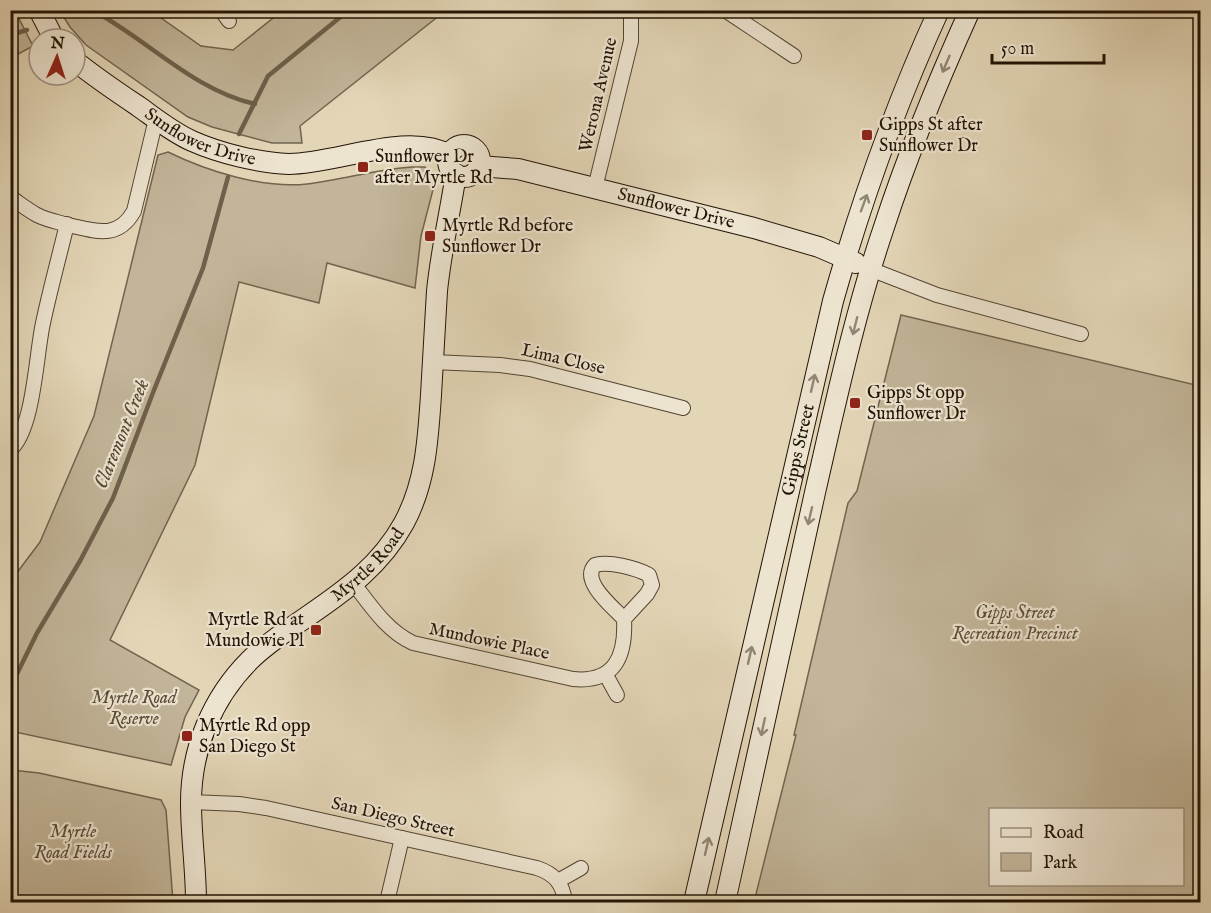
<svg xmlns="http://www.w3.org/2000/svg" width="1211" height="913" viewBox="0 0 1211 913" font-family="'IM FELL English',serif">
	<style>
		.green { fill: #c2b599; stroke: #72644f; stroke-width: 1.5; fill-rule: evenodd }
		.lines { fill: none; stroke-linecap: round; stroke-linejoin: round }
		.stream { stroke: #6e604b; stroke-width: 4.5 }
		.street-casing { stroke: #524432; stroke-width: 16 }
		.secondary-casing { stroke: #221305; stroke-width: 22 }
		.street { stroke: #ede4d0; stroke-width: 14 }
		.secondary { stroke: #ede4d0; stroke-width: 20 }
		.oneway { stroke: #928675 }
		.poi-dot { fill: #8f2418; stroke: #ede4d0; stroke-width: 2 }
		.labels { text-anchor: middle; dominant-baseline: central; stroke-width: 4.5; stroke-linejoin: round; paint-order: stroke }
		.street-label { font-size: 18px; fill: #221305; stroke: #ede4d0 }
		.poi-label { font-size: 18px; fill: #221305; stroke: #ede4d0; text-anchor: start }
		.park-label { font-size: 18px; font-style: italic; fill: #5a4c39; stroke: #ede4d0 }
		.water-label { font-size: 20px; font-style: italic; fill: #554734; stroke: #ede4d0 }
	</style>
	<rect width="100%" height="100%" fill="#e3d6b7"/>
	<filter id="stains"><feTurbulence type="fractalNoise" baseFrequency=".00333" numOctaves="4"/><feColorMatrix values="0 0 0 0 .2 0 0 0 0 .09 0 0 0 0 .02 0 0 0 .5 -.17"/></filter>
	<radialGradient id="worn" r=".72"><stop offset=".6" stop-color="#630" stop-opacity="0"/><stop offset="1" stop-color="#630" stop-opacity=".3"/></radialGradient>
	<!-- green -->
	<g class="green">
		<path d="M 11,10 L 15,11 L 33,46 L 11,58 Z"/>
		<path d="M 60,11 L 151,11 L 201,46 L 233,50 L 282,11 L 445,11 L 300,126 L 302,143 L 272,143 L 212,127 L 188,117 L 86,45 L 70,27 Z"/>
		<path d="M 168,152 C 207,171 263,189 307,184 C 342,180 377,169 412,167 L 425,167 L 435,182 L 421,236 L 415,288 L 327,263 L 319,303 L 239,282 L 195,465 L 110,640 L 199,690 L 185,717 L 171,765 L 10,731 L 11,585 L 16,574 L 40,542 L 94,416 L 158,155 Z"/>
		<path d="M 901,315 L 1200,386 L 1200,902 L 754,902 L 796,735 L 794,735 L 848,503 L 857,491 ZM 990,810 L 1182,810 L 1182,884 L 990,884 Z"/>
		<path d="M 11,770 L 39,773 L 161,800 L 166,810 L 173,902 L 11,902 Z"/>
	</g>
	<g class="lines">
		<!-- stream -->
		<g class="stream">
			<path d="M 92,10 C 147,39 193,90 255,104"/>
			<path d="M 10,35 L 27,30"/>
			<path d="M 239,134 L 268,76 L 349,10"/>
			<path d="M 10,688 L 37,633 L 80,561 L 113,498 L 154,390 L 203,268 L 228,177"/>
		</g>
		<defs>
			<g id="street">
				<path d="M 221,10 L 229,21"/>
				<path d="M 725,10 L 794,56"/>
				<path d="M 595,188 L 631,41 L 631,10"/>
				<path d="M 10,197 C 19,203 28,210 37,215 C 47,220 58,222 68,225 C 95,231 118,240 134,211 L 156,119"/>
				<path d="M 870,269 L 937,295 L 1081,334"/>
				<path d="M 433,362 L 500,365 L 530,369 L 683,408"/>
				<path d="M 10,450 C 34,430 36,354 43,323 C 50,290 59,257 67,224"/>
				<path d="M 354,584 C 371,606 387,631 413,643 L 573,679 C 615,683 626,656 624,619 L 647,594 L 652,585 L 649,575 C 636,568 610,561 595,565 C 580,581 613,607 624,619"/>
				<path d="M 606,675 L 617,695"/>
				<path d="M 191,802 L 239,804 L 266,808 L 537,868 C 555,874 563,884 565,902"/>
				<path d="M 558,881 L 581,868"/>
				<path d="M 387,902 L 402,838"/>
			</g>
			<g id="secondary">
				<path d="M 39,10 L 54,39"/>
				<path id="s1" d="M 75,61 C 95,77 117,92 138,106 C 155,118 172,132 192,141 C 219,153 259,163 289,164 C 336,164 408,131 449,155"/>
				<circle cx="464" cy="161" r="16"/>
				<path id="s2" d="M 479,166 L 518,169 L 754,228 L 819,247 L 856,263"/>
				<path id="s3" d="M 196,902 C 196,869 191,836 191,803 C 191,749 212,698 250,660 C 267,643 288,630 308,616 C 346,590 381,565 404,523 C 426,482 428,439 431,395 C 433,360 435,325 437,291 C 441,251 450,213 456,174"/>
				<path id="s4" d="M 694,902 L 833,301 C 861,202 896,104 939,10"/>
				<path d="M 725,902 C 755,764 785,626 816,488 C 836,401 855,312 884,227 C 908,153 938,81 970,10"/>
			</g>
		</defs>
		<!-- street casing -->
		<use href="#street" class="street-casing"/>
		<!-- secondary casing -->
		<use href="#secondary" class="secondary-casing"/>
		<!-- street -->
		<use href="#street" class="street"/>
		<!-- secondary -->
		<use href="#secondary" class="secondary"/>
	</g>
	<!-- one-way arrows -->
	<defs><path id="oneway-shaft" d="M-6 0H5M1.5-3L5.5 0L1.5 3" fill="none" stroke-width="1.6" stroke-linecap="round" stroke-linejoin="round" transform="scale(1.5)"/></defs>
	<g class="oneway">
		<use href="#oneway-shaft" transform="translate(946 64) rotate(113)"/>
		<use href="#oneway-shaft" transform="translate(864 203) rotate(-70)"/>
		<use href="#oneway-shaft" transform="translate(855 326) rotate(104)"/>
		<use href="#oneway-shaft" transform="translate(813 383) rotate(-77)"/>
		<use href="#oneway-shaft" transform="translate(810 516) rotate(103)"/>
		<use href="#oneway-shaft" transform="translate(750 655) rotate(-77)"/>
		<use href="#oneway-shaft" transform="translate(763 727) rotate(102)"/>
		<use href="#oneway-shaft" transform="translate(707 846) rotate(-77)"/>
	</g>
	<!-- markers -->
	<g class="poi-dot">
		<rect x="861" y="129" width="12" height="12" rx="3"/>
		<rect x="357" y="161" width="12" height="12" rx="3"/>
		<rect x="424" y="230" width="12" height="12" rx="3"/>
		<rect x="849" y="397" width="12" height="12" rx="3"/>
		<rect x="310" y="624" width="12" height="12" rx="3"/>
		<rect x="181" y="730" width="12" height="12" rx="3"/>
	</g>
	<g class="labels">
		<!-- street labels -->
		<g class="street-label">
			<text transform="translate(599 95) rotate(-77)">Werona Avenue</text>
			<text stroke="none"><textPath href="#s1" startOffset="148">Sunflower Drive</textPath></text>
			<text stroke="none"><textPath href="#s2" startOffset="202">Sunflower Drive</textPath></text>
			<text transform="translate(563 360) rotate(13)">Lima Close</text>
			<text stroke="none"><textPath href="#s4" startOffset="464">Gipps Street</textPath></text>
			<text stroke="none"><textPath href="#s3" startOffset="410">Myrtle Road</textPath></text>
			<text transform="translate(489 642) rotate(12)">Mundowie Place</text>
			<text transform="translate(393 818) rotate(13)">San Diego Street</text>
		</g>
		<!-- poi labels -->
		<g class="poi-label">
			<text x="879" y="125">Gipps St after<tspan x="879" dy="21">Sunflower Dr</tspan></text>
			<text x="375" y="157">Sunflower Dr<tspan x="375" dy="21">after Myrtle Rd</tspan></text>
			<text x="442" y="226">Myrtle Rd before<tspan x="442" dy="21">Sunflower Dr</tspan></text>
			<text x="867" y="393">Gipps St opp<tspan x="867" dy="21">Sunflower Dr</tspan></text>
			<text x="304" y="620" text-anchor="end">Myrtle Rd at<tspan x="304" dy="21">Mundowie Pl</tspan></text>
			<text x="199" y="726">Myrtle Rd opp<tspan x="199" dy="21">San Diego St</tspan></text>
		</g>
		<!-- park labels -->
		<g class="park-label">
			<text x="1015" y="613">Gipps Street<tspan x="1015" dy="21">Recreation Precinct</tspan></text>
			<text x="134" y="698">Myrtle Road<tspan x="134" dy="21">Reserve</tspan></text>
			<text x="73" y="832">Myrtle<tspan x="73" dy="21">Road Fields</tspan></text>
		</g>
		<!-- water labels -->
		<g class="water-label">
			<text transform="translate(122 434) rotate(-68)">Claremont Creek</text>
		</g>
	</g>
	<!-- margin -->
	<rect width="1211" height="913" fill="none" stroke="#e3d6b7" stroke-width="36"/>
	<rect x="12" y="12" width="1187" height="889" fill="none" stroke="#221305" stroke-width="3"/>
	<rect x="18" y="18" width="1175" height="877" fill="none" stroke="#221305" stroke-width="1.5"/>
	<!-- legend -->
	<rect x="989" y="808" width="195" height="78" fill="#ede4d0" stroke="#9c907f" stroke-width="1.5"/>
	<rect x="1001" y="828" width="30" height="9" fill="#ede4d0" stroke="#9c907f" stroke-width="1.5"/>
	<text x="1043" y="838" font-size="18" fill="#221305">Road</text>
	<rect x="1001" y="853" width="30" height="18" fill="#c2b599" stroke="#9c907f" stroke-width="1.5"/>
	<text x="1043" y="868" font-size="18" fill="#221305">Park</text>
	<!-- north arrow -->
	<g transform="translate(57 57) rotate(3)"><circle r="28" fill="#ede4d0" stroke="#9c907f" stroke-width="1.5"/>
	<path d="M0-4.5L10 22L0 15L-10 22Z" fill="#8f2418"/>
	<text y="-9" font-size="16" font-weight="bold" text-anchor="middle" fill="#221305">N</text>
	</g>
	<!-- scale -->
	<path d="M992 54v9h112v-9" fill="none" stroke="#221305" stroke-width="3"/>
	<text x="1001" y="54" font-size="18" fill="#221305" stroke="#ede4d0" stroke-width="4.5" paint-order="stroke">50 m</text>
	<rect width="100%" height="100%" filter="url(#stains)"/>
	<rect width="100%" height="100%" fill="url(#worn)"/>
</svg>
